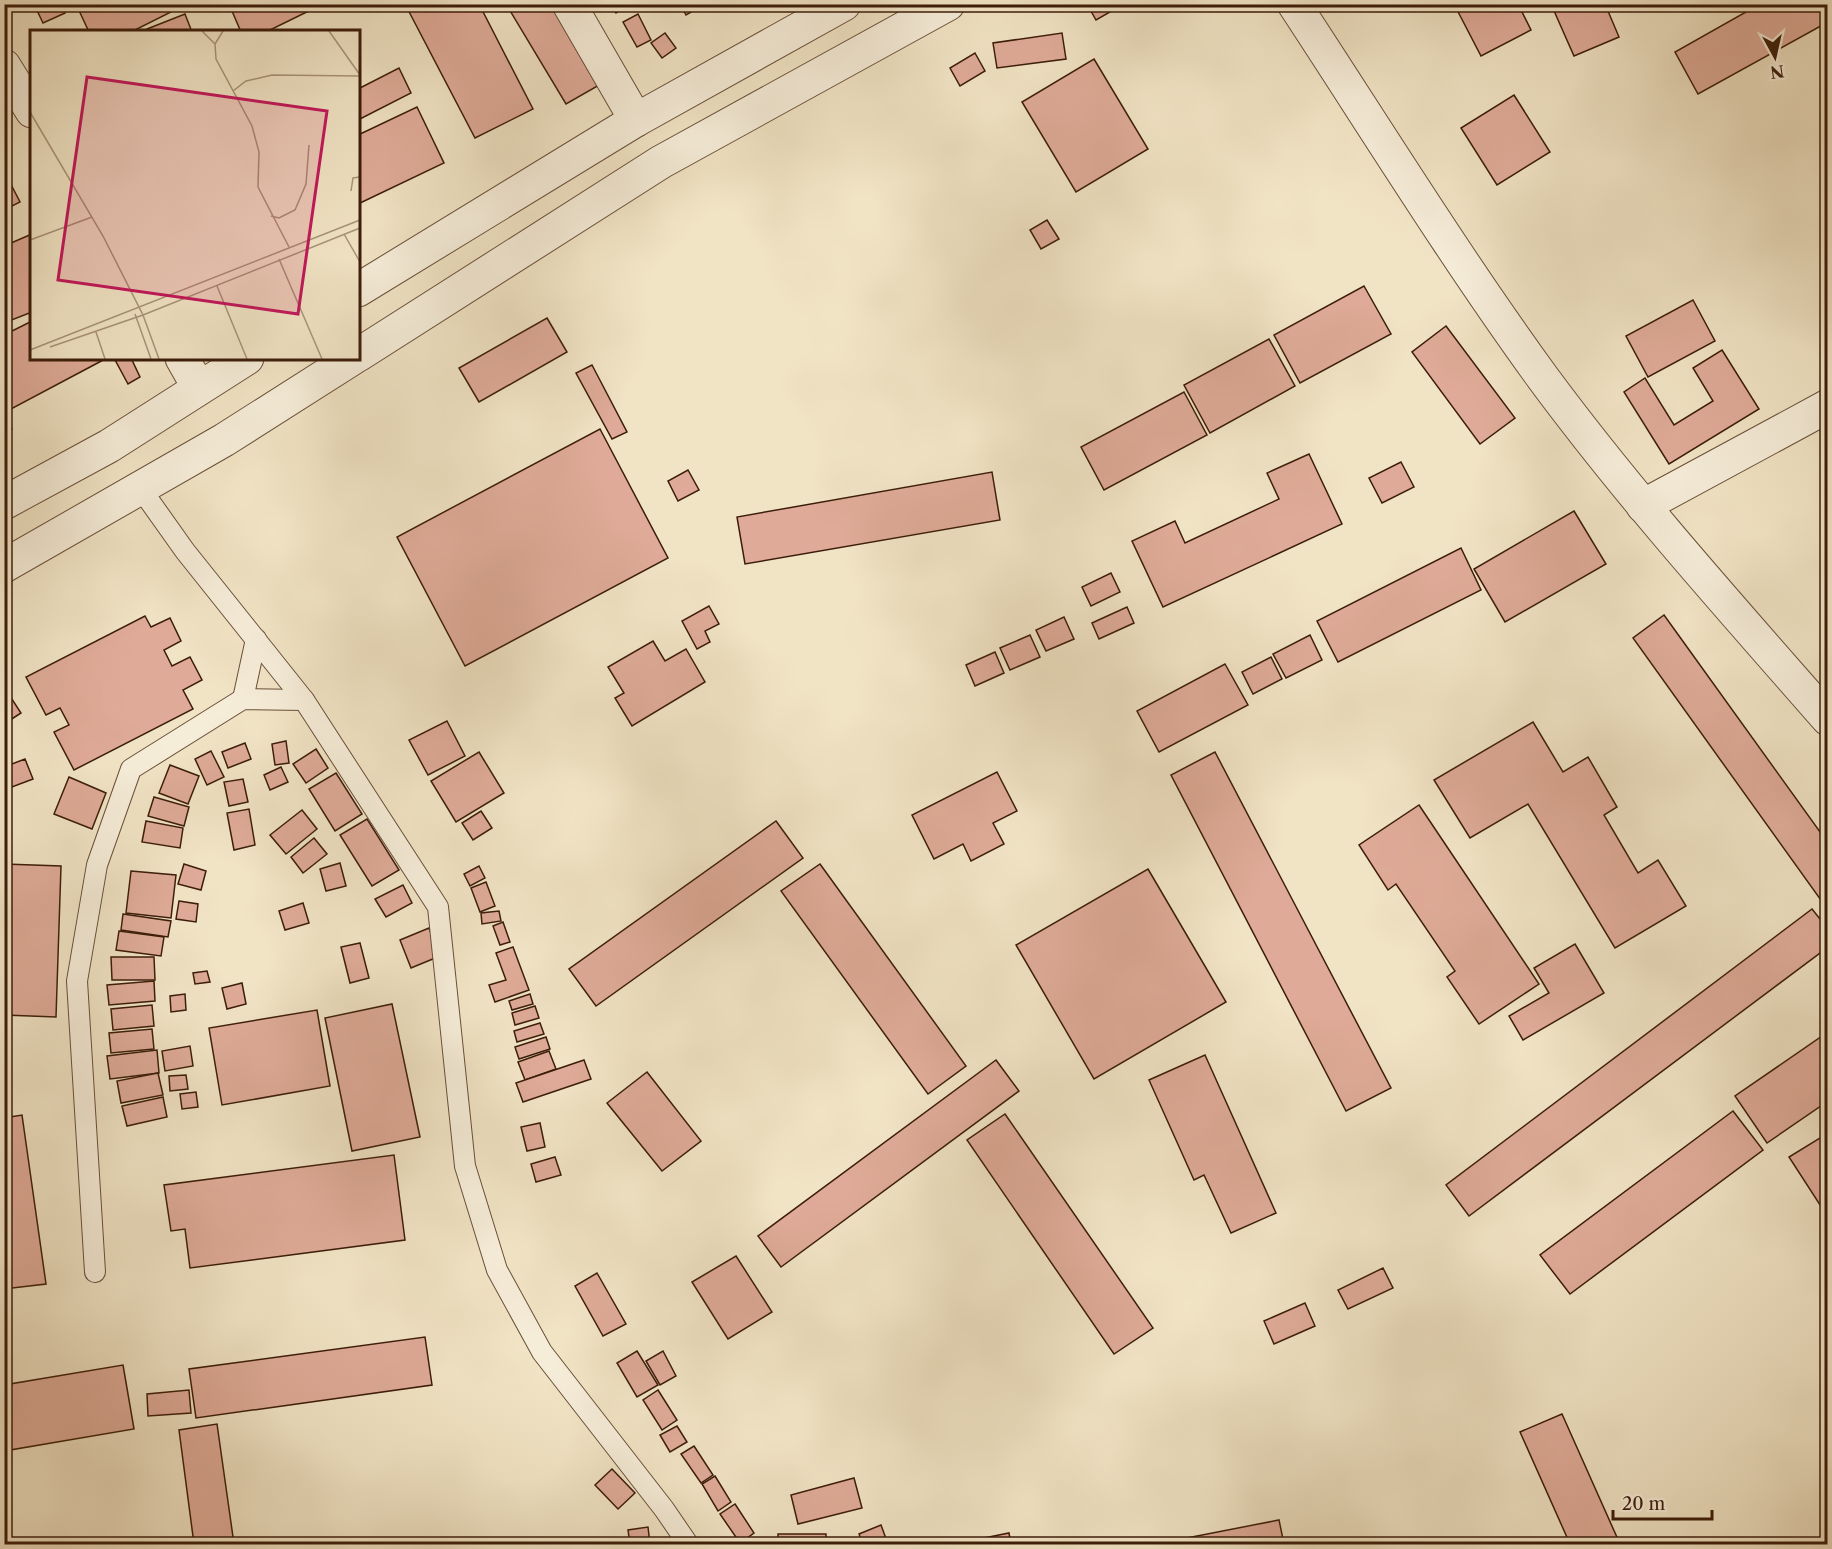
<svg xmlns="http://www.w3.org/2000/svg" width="1832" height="1549" viewBox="0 0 1832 1549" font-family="'Libre Caslon Text',serif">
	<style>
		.building { fill: #dfab98; stroke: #3c1d0a; stroke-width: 1.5 }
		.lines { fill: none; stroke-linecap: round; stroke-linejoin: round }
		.service-casing { stroke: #694f39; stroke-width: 22 }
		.minor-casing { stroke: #694f39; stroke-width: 35 }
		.tertiary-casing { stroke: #694f39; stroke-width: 35 }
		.service { stroke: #f6edd9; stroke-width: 20 }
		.minor { stroke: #f6edd9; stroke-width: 33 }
		.tertiary { stroke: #f6edd9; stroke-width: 33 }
		.inset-road { fill: none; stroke: #a9947a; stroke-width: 1.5 }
		.view { fill: #c2185b; fill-opacity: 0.15; stroke: #c2185b; stroke-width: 3 }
		.inset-edge { fill: none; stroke: #3c1d0a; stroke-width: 3 }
	</style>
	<rect width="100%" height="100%" fill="#f1e4c5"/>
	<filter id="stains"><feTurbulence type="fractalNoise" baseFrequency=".00333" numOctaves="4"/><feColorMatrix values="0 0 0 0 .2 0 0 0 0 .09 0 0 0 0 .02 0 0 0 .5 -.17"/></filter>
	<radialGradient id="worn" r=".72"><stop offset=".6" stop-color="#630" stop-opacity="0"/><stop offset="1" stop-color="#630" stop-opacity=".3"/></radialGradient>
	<!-- building -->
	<g class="building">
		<path d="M 34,4 L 61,4 L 65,13 L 43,23 Z"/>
		<path d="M 76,4 L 167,4 L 171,12 L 131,32 L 89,32 Z"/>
		<path d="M 229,4 L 323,4 L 266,32 L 241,32 Z"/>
		<path d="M 405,4 L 479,4 L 533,109 L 475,138 Z"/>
		<path d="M 506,4 L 553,4 L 601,84 L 566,104 Z"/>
		<path d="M 611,4 L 631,4 L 616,13 Z"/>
		<path d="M 680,4 L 705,4 L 686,15 Z"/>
		<path d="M 1087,4 L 1124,4 L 1096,20 Z"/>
		<path d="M 1454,4 L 1518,4 L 1531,30 L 1481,56 Z"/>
		<path d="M 1551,4 L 1605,4 L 1619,37 L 1574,56 Z"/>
		<path d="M 1760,4 L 1828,4 L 1828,22 L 1698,94 L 1675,52 Z"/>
		<path d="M 185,14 L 192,32 L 148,32 L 147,29 Z"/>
		<path d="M 638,14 L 651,40 L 637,47 L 623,22 Z"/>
		<path d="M 665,33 L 676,48 L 662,58 L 651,43 Z"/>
		<path d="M 1062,33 L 1066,59 L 997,68 L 993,43 Z"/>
		<path d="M 975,53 L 985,71 L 960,86 L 950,68 Z"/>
		<path d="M 1094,59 L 1148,149 L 1076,192 L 1022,102 Z"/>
		<path d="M 399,68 L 411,93 L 358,120 L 358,89 Z"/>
		<path d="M 1514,95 L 1550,152 L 1497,185 L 1461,128 Z"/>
		<path d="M 417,107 L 444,163 L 358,204 L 358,135 Z"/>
		<path d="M 4,171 L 20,202 L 4,210 Z"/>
		<path d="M 1047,220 L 1059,239 L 1041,249 L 1030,230 Z"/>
		<path d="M 32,234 L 32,312 L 4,323 L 4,246 Z"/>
		<path d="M 1364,286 L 1391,334 L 1300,383 L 1274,335 Z"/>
		<path d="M 1693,300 L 1715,341 L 1648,377 L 1626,336 Z"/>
		<path d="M 547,318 L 567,352 L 479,402 L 459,368 Z"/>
		<path d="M 32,321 L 32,358 L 107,358 L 11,409 L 4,396 L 4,335 Z"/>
		<path d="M 1446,326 L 1515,418 L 1480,444 L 1412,352 Z"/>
		<path d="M 1269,339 L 1295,386 L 1210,433 L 1184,385 Z"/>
		<path d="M 1722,350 L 1759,409 L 1669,464 L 1624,392 L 1645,378 L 1674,425 L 1713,401 L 1693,368 Z"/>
		<path d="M 114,358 L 131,358 L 140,377 L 128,384 Z"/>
		<path d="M 592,365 L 627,432 L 612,439 L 576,373 Z"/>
		<path d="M 1184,392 L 1207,435 L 1104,490 L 1081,447 Z"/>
		<path d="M 4,413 L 12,429 L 4,432 Z"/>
		<path d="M 600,429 L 668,558 L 465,666 L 397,537 Z"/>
		<path d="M 1309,454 L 1342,524 L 1163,607 L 1132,541 L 1175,521 L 1185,543 L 1279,499 L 1267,473 Z"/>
		<path d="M 1401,462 L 1414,487 L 1382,503 L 1369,478 Z"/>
		<path d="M 688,470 L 699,490 L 678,501 L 668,481 Z"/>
		<path d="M 992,472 L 1000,520 L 745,564 L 737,517 Z"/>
		<path d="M 1574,511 L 1606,564 L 1505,622 L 1474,569 Z"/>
		<path d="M 1461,548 L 1481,590 L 1338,662 L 1317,621 Z"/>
		<path d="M 1111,573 L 1120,592 L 1091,606 L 1082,587 Z"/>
		<path d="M 709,606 L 719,624 L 705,631 L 710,642 L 697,649 L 682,621 Z"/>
		<path d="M 1127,607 L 1134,623 L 1099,639 L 1092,623 Z"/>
		<path d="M 1664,615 L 1828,843 L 1828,910 L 1633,638 Z"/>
		<path d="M 145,616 L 151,627 L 170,618 L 181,641 L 164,650 L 172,666 L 190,657 L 202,680 L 183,690 L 193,709 L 74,770 L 54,732 L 69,725 L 60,708 L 46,715 L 26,677 Z"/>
		<path d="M 1064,617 L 1074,639 L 1046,651 L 1036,630 Z"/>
		<path d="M 1030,635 L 1040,657 L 1010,670 L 1000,648 Z"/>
		<path d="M 1310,635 L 1322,660 L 1286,678 L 1273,654 Z"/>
		<path d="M 653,641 L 665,661 L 686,649 L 705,682 L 632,726 L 615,698 L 624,693 L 608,667 Z"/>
		<path d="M 995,652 L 1004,673 L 975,686 L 966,665 Z"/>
		<path d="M 1271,657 L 1282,679 L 1253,694 L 1242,672 Z"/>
		<path d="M 1225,664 L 1248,705 L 1159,752 L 1137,711 Z"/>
		<path d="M 4,687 L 21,713 L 4,724 Z"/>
		<path d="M 447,721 L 465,756 L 428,775 L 409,740 Z"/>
		<path d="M 1533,722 L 1563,772 L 1588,757 L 1617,807 L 1604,815 L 1638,873 L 1658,860 L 1686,906 L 1615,948 L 1528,804 L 1470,838 L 1434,780 Z"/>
		<path d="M 286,741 L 289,763 L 275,765 L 272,744 Z"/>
		<path d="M 245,743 L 251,759 L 228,768 L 222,752 Z"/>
		<path d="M 316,749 L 328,768 L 306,783 L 293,764 Z"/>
		<path d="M 211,751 L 224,777 L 207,785 L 195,759 Z"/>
		<path d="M 479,752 L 504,793 L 456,822 L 431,781 Z"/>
		<path d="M 1215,752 L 1391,1088 L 1346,1111 L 1171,775 Z"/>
		<path d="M 25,759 L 33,779 L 4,790 L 4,767 Z"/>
		<path d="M 170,765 L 199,776 L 188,804 L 159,793 Z"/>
		<path d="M 281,767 L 288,782 L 270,790 L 264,775 Z"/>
		<path d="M 997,772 L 1017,811 L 993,823 L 1004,844 L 971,861 L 963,844 L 934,859 L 912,815 Z"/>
		<path d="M 336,773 L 362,814 L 335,831 L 309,789 Z"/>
		<path d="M 69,777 L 106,793 L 92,829 L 54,814 Z"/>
		<path d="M 243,779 L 248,802 L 229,806 L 224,782 Z"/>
		<path d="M 154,797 L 189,807 L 184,826 L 148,816 Z"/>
		<path d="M 1419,805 L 1539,984 L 1479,1024 L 1447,977 L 1455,971 L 1396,884 L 1388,890 L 1359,845 Z"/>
		<path d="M 249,809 L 255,845 L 234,850 L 227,813 Z"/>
		<path d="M 302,810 L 317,829 L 286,854 L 270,835 Z"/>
		<path d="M 481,811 L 492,828 L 473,840 L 462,823 Z"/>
		<path d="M 367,819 L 399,870 L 372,886 L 340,835 Z"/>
		<path d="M 146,821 L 183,828 L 180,848 L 142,842 Z"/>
		<path d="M 776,821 L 803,858 L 596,1006 L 569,969 Z"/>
		<path d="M 314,838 L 327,854 L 303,873 L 291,857 Z"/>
		<path d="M 340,863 L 346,886 L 326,891 L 320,869 Z"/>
		<path d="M 4,864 L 61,866 L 56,1017 L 4,1015 Z"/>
		<path d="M 184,864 L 206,871 L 201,890 L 178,884 Z"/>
		<path d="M 820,864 L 966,1066 L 928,1094 L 781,891 Z"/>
		<path d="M 479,866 L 485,878 L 470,886 L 464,874 Z"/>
		<path d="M 1148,869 L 1226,1002 L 1094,1079 L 1016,945 Z"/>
		<path d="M 131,871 L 176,875 L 171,918 L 126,913 Z"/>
		<path d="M 486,882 L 495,906 L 480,912 L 471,888 Z"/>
		<path d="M 403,885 L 412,903 L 386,917 L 375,899 Z"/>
		<path d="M 179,901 L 198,904 L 196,922 L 176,919 Z"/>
		<path d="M 303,903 L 309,923 L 285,930 L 279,911 Z"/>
		<path d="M 1812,909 L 1828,929 L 1828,947 L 1469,1216 L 1446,1185 Z"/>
		<path d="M 499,911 L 501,921 L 482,924 L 481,913 Z"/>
		<path d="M 123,914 L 171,921 L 168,937 L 121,930 Z"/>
		<path d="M 503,922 L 510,942 L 500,945 L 493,926 Z"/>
		<path d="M 429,928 L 440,956 L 411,968 L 400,940 Z"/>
		<path d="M 119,931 L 164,937 L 161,956 L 116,950 Z"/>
		<path d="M 360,943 L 369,978 L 350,983 L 341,947 Z"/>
		<path d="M 1575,944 L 1604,993 L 1523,1040 L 1509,1016 L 1549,993 L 1534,968 Z"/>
		<path d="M 513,947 L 529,990 L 495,1002 L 489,985 L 506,980 L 496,953 Z"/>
		<path d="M 111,957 L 154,957 L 155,980 L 112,980 Z"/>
		<path d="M 207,971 L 210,982 L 195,984 L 193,973 Z"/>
		<path d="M 154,981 L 155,1001 L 109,1005 L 107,985 Z"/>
		<path d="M 242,983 L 246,1004 L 227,1009 L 222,988 Z"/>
		<path d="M 185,994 L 186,1010 L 171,1012 L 170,996 Z"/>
		<path d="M 530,994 L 533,1004 L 512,1010 L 509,1001 Z"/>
		<path d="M 392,1004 L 420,1137 L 352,1151 L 325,1018 Z"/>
		<path d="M 152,1005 L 154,1026 L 113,1030 L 111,1009 Z"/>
		<path d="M 535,1006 L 539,1018 L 515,1025 L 512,1013 Z"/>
		<path d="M 317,1010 L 330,1086 L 222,1105 L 209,1028 Z"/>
		<path d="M 540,1023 L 544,1034 L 517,1042 L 514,1031 Z"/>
		<path d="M 152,1029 L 154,1049 L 111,1053 L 109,1033 Z"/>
		<path d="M 1828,1032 L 1828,1101 L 1767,1143 L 1735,1096 Z"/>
		<path d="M 546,1037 L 550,1049 L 519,1059 L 515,1047 Z"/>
		<path d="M 190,1046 L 193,1066 L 165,1071 L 162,1051 Z"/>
		<path d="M 157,1050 L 159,1073 L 110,1079 L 107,1056 Z"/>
		<path d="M 549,1051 L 556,1069 L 525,1080 L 518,1062 Z"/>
		<path d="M 1205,1055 L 1276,1213 L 1231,1233 L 1204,1175 L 1194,1180 L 1149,1080 Z"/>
		<path d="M 584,1060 L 591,1079 L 523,1102 L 516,1083 Z"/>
		<path d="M 996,1060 L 1019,1091 L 781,1267 L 758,1236 Z"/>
		<path d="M 647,1072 L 701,1141 L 662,1171 L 607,1103 Z"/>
		<path d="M 158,1073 L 163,1095 L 121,1103 L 117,1081 Z"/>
		<path d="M 186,1075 L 188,1089 L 170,1091 L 169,1076 Z"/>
		<path d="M 196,1092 L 198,1107 L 182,1109 L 180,1094 Z"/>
		<path d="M 163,1097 L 167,1117 L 127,1126 L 122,1106 Z"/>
		<path d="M 1733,1111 L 1763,1150 L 1570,1294 L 1540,1255 Z"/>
		<path d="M 1005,1114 L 1153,1328 L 1114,1354 L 967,1140 Z"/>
		<path d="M 22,1115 L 46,1284 L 4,1289 L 4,1118 Z"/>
		<path d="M 540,1123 L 545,1147 L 527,1151 L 521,1127 Z"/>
		<path d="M 1828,1133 L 1828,1204 L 1822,1208 L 1789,1157 Z"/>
		<path d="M 394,1155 L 405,1240 L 190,1268 L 185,1229 L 171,1231 L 164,1185 Z"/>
		<path d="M 555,1157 L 561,1175 L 536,1182 L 531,1164 Z"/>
		<path d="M 736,1256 L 772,1312 L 728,1339 L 692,1282 Z"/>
		<path d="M 1383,1268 L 1393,1288 L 1348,1309 L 1338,1290 Z"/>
		<path d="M 597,1273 L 626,1324 L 603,1336 L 575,1286 Z"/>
		<path d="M 1305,1303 L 1315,1326 L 1274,1344 L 1264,1321 Z"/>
		<path d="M 425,1337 L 432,1385 L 196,1418 L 189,1369 Z"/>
		<path d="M 637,1351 L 658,1385 L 637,1397 L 617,1363 Z"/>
		<path d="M 663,1351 L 676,1376 L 660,1385 L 646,1361 Z"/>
		<path d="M 123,1365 L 134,1429 L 4,1451 L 4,1385 Z"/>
		<path d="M 189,1390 L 191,1413 L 148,1416 L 147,1394 Z"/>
		<path d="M 658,1390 L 677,1420 L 662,1430 L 643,1400 Z"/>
		<path d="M 1562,1414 L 1620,1544 L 1570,1544 L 1520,1432 Z"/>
		<path d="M 217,1424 L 234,1544 L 194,1544 L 179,1430 Z"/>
		<path d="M 677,1426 L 687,1442 L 670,1452 L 660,1435 Z"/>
		<path d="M 694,1446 L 713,1475 L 701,1483 L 681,1454 Z"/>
		<path d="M 612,1469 L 635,1493 L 618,1509 L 595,1485 Z"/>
		<path d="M 715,1476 L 731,1502 L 718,1511 L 702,1484 Z"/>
		<path d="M 854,1478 L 862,1508 L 798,1524 L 791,1495 Z"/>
		<path d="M 735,1504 L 754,1533 L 740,1543 L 720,1514 Z"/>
		<path d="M 1279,1520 L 1284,1544 L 1156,1544 Z"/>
		<path d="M 881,1525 L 888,1544 L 863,1544 L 859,1534 Z"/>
		<path d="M 648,1527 L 650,1544 L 630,1544 L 628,1530 Z"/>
		<path d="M 1009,1533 L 1011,1544 L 959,1544 L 959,1543 Z"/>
		<rect x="778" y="1534" width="48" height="10"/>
	</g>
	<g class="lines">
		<defs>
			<g id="service">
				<path d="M 141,489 L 185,551 L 304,700 L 438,907 L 465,1166 L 497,1270 L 542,1352 L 664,1509 L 688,1544"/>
				<path d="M 243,699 L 256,639"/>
				<path d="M 95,1272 L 77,981 L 97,865 L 131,769 L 243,699 L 304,700"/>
			</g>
			<g id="minor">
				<path d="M 569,4 L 636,120"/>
				<path d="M 4,66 L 32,111"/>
				<path d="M 182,358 L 199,388"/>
				<path d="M 1643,506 L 1828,406"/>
			</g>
			<g id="tertiary">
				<path d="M 1294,4 C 1376,129 1455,257 1543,378 C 1631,497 1730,607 1828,719"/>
				<path d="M 358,290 L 636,120 L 844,4"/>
				<path d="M 358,355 L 661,162 L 948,4"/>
				<path d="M 4,503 L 109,446 L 247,358"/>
				<path d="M 4,566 L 224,440 L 353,358"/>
			</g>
		</defs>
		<!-- service casing -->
		<use href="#service" class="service-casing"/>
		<!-- minor casing -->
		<use href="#minor" class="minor-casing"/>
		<!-- tertiary casing -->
		<use href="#tertiary" class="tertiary-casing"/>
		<!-- service -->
		<use href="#service" class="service"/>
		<!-- minor -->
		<use href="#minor" class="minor"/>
		<!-- tertiary -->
		<use href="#tertiary" class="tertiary"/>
	</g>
	<!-- overview -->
	<g transform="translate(30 30)">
		<rect width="330" height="330" fill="#f1e4c5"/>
		<path class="inset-road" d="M 172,1 L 185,14M 193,1 L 185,14 L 186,29 L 222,96 L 229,122 L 228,157 L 259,217M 299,1 L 330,45M 203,61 L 216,51 L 242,45 L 330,46M 0,82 L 73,206 L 113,285 L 129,329M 321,161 L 323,148 L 330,147M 241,186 L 249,188 L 265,180 L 276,154 L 279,115M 314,204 L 330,232M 0,210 L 62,187M 249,229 L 292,329M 187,256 L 217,329M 105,284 L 121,329M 66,302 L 75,329M 20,317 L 113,285 L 330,198M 0,320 L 330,190"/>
		<path class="view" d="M 57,47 L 297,81 L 268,284 L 28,250 Z"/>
		<rect width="330" height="330" class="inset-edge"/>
	</g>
	<!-- margin -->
	<rect width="1832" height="1549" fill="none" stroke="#f1e4c5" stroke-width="24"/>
	<rect x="6" y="6" width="1820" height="1537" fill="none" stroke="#3c1d0a" stroke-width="3"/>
	<rect x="12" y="12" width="1808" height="1525" fill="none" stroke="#3c1d0a" stroke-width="1.5"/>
	<!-- north arrow -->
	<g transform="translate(1775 57) rotate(172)" stroke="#f6edd9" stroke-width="4.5" paint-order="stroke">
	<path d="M0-4.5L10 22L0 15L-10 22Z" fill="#3c1d0a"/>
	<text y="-9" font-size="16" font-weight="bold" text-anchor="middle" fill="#3c1d0a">N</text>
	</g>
	<!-- scale -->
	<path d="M1613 1510v9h99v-9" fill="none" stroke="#3c1d0a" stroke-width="3"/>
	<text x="1622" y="1510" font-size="18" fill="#3c1d0a" stroke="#f6edd9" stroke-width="4.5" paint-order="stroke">20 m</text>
	<rect width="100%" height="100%" filter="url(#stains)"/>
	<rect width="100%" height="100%" fill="url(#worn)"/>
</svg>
